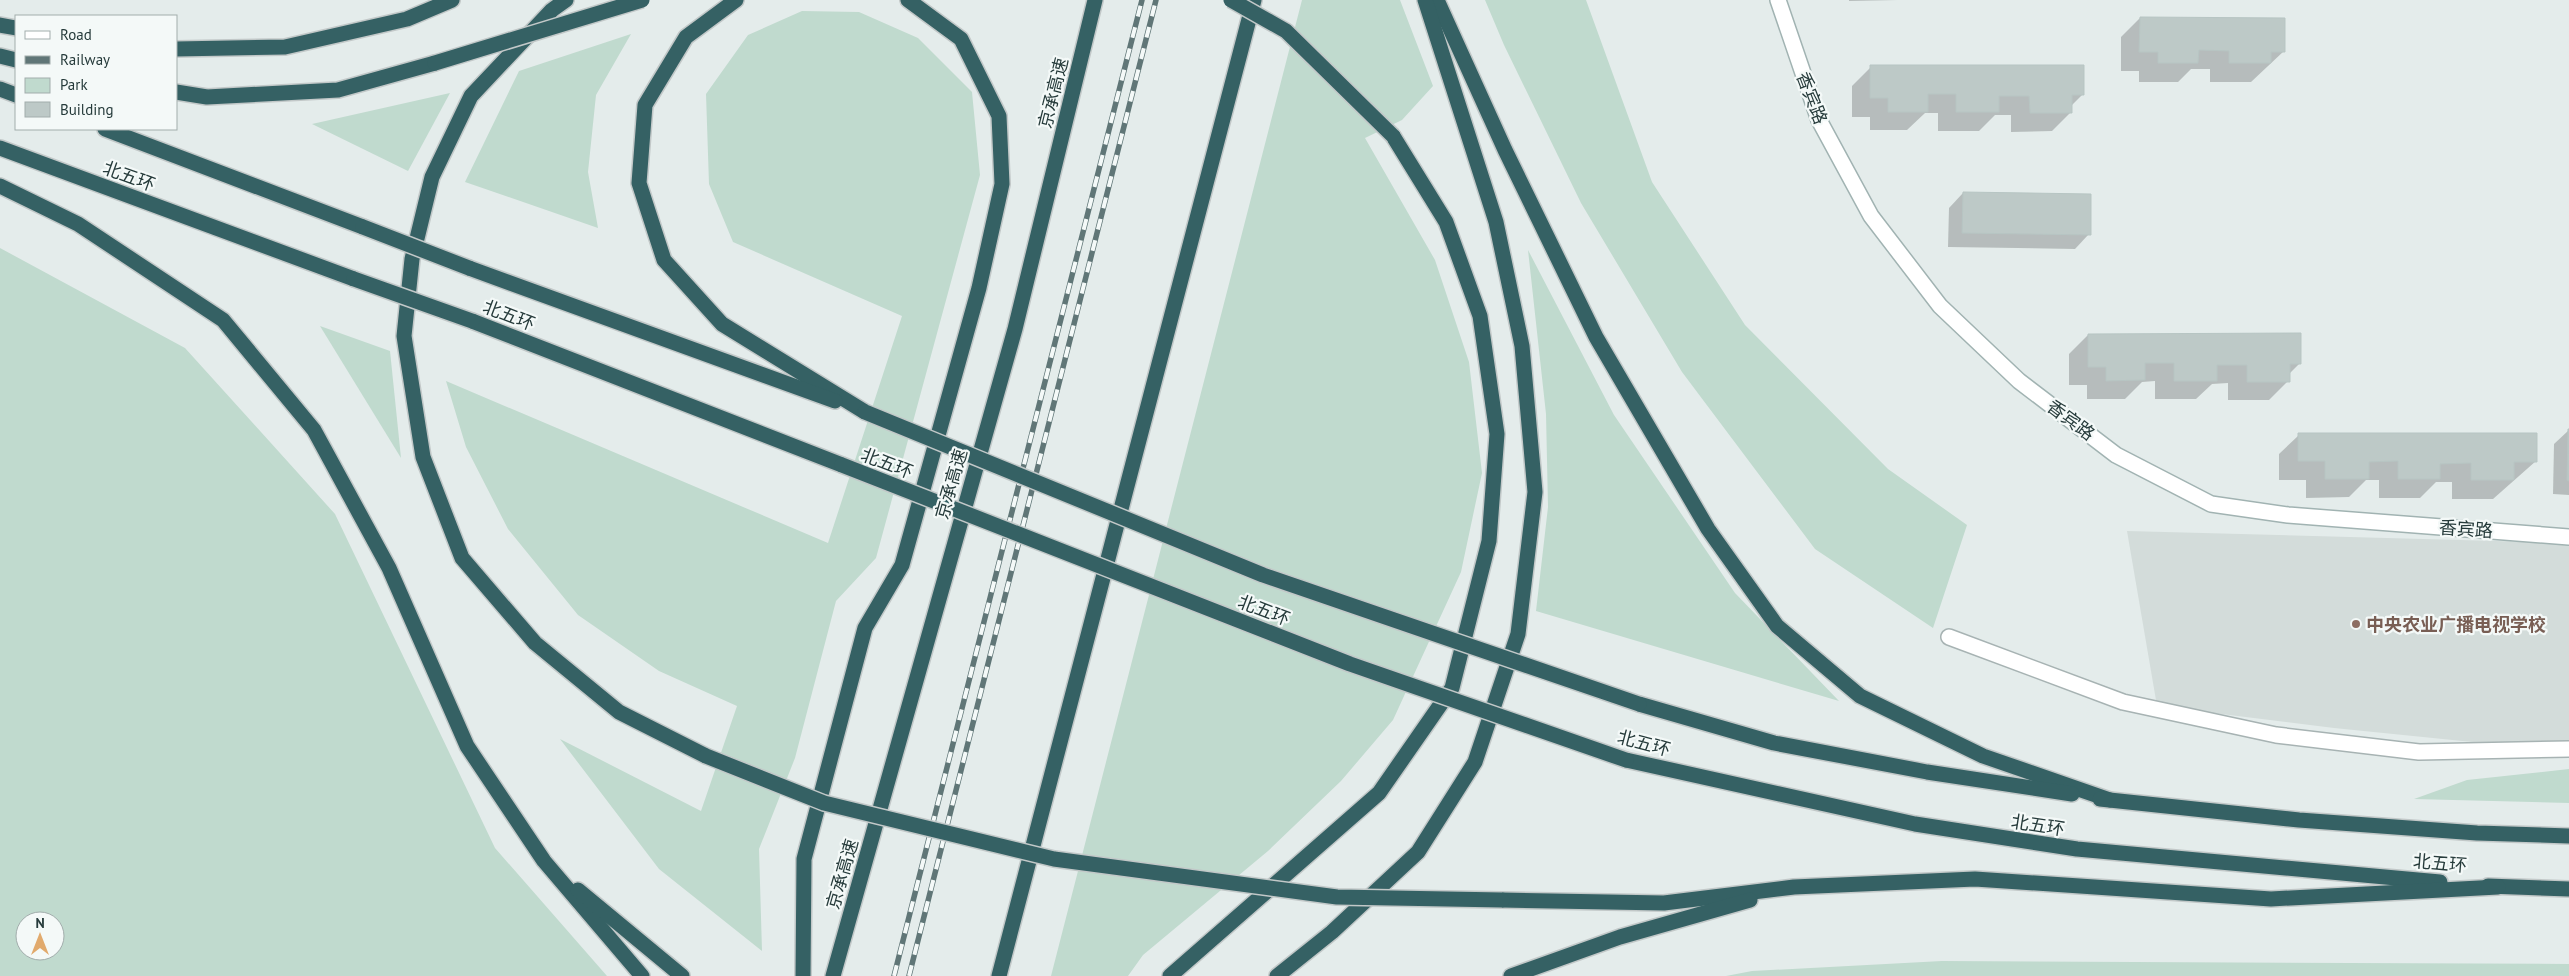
<svg xmlns="http://www.w3.org/2000/svg" width="2569" height="976" viewBox="0 0 2569 976" font-family="'PT Sans','Noto Sans SC',sans-serif">
	<style>
		.built { fill: #d3dcda }
		.green { fill: #c0dace; fill-rule: evenodd }
		.shadow { fill: #0003 }
		.building { fill: #bdc9c7; stroke: #b7c5c3 }
		.lines { fill: none; stroke-linecap: round; stroke-linejoin: round }
		.street-casing { stroke: #a7b3b3; stroke-width: 18 }
		.secondary-casing { stroke: #a1b3b2; stroke-width: 18 }
		.highway-casing { stroke: #c2c8c8; stroke-width: 18 }
		.street { stroke: #fff; stroke-width: 15 }
		.secondary { stroke: #fff; stroke-width: 15 }
		.highway { stroke: #356164; stroke-width: 15 }
		.rail-casing { stroke: #607677; stroke-width: 5.5 }
		.rail { stroke: #f4f9f8; stroke-width: 4; stroke-dasharray: 11; stroke-linecap: butt }
		.highway-bridge-casing { stroke: #c2c8c8; stroke-width: 18; stroke-linecap: butt }
		.highway-bridge { stroke: #356164; stroke-width: 15 }
		.education-dot { fill: #8d6e63; stroke: #f4f9f8; stroke-width: 2 }
		.labels { text-anchor: middle; dominant-baseline: central; stroke-width: 4.5; stroke-linejoin: round; paint-order: stroke }
		.street-label { font-size: 18px; fill: #263b3b; stroke: #f4f9f8 }
		.education-label { font-size: 18px; font-weight: bold; fill: #785e54; stroke: #f4f9f8; text-anchor: start }
	</style>
	<rect width="100%" height="100%" fill="#e4eceb"/>
	<!-- built -->
	<path class="built" d="M 2127,531 L 2569,543 L 2569,741 L 2502,745 L 2334,728 L 2157,706 Z"/>
	<!-- green -->
	<g class="green">
		<path d="M 1302,0 L 1400,0 L 1433,86 L 1402,120 L 1365,138 L 1435,260 L 1469,362 L 1482,473 L 1461,572 L 1393,720 L 1341,781 L 1268,851 L 1143,955 L 1128,976 L 1051,976 Z"/>
		<path d="M 1485,0 L 1586,0 L 1652,182 L 1745,325 L 1888,469 L 1967,525 L 1933,628 L 1815,549 L 1682,372 L 1581,203 L 1504,45 Z"/>
		<path d="M 802,11 L 859,12 L 918,38 L 972,92 L 980,175 L 876,558 L 836,601 L 795,758 L 759,849 L 762,951 L 659,869 L 560,739 L 701,811 L 737,706 L 659,671 L 578,615 L 508,529 L 466,447 L 446,381 L 828,543 L 902,316 L 733,242 L 709,184 L 706,94 L 748,35 Z"/>
		<path d="M 631,34 L 596,95 L 588,172 L 598,228 L 465,182 L 519,71 Z"/>
		<path d="M 450,93 L 408,171 L 312,124 Z"/>
		<path d="M 0,248 L 185,348 L 335,514 L 495,848 L 607,976 L 0,976 ZM 25,921 L 55,921 L 55,951 L 25,951 Z"/>
		<path d="M 1528,250 L 1614,415 L 1735,593 L 1839,701 L 1536,611 L 1548,507 L 1546,414 Z"/>
		<path d="M 320,326 L 390,351 L 401,458 Z"/>
		<path d="M 2569,769 L 2569,803 L 2414,799 L 2467,780 Z"/>
		<path d="M 1942,961 L 2569,964 L 2569,976 L 1726,976 L 1752,971 Z"/>
	</g>
	<!-- shadow -->
	<g class="shadow">
		<path d="M 1849,0 L 1898,0 L 1849,1 Z"/>
		<path d="M 2140,18 L 2284,51 L 2251,82 L 2210,82 L 2210,69 L 2191,69 L 2178,82 L 2139,82 L 2139,71 L 2121,71 L 2121,37 Z"/>
		<path d="M 1871,67 L 2083,94 L 2071,106 L 2071,112 L 2052,131 L 2011,132 L 2011,115 L 1995,115 L 1979,131 L 1938,131 L 1938,113 L 1925,113 L 1907,130 L 1870,130 L 1870,117 L 1852,117 L 1852,86 Z"/>
		<path d="M 1963,193 L 2089,234 L 2075,249 L 1948,247 L 1949,208 Z"/>
		<path d="M 2088,335 L 2300,363 L 2288,375 L 2288,381 L 2269,400 L 2228,400 L 2228,383 L 2212,384 L 2196,399 L 2155,399 L 2155,381 L 2142,382 L 2125,399 L 2087,399 L 2087,385 L 2069,385 L 2069,354 Z"/>
		<path d="M 2569,430 L 2569,495 L 2553,494 L 2554,444 Z"/>
		<path d="M 2299,435 L 2536,461 L 2493,499 L 2452,499 L 2452,482 L 2436,482 L 2420,498 L 2379,498 L 2379,480 L 2366,480 L 2349,497 L 2306,498 L 2306,480 L 2279,480 L 2279,454 Z"/>
	</g>
	<!-- building -->
	<g class="building">
		<path d="M 2140,17 L 2285,18 L 2285,52 L 2271,52 L 2271,63 L 2229,63 L 2229,51 L 2199,50 L 2198,63 L 2158,63 L 2158,52 L 2139,52 Z"/>
		<path d="M 1870,65 L 2084,65 L 2084,95 L 2072,95 L 2072,113 L 2030,113 L 2029,96 L 1999,96 L 1999,112 L 1956,112 L 1956,94 L 1928,94 L 1928,112 L 1888,112 L 1888,98 L 1870,98 Z"/>
		<path d="M 1963,192 L 2091,194 L 2091,235 L 1962,233 Z"/>
		<path d="M 2301,333 L 2301,364 L 2290,364 L 2290,382 L 2247,382 L 2247,365 L 2217,365 L 2217,381 L 2174,381 L 2174,363 L 2145,363 L 2145,380 L 2106,381 L 2106,367 L 2088,367 L 2088,334 Z"/>
		<path d="M 2568,429 L 2569,429 L 2569,481 L 2567,480 Z"/>
		<path d="M 2298,433 L 2537,433 L 2537,462 L 2514,462 L 2514,480 L 2471,480 L 2471,463 L 2440,464 L 2440,479 L 2398,479 L 2398,461 L 2369,462 L 2369,479 L 2325,479 L 2325,461 L 2298,461 Z"/>
	</g>
	<g class="lines">
		<defs>
			<path id="street" d="M 1949,637 L 2123,702 L 2276,735 L 2419,752 L 2569,749"/>
			<path id="secondary" d="M 1778,0 L 1819,120 L 1871,216 L 1940,306 L 2019,381 L 2116,455 L 2211,504 L 2288,515 L 2569,537"/>
			<g id="highway">
				<path d="M 566,0 L 552,10 L 471,96 L 432,177 L 412,259 L 404,336 L 423,457 L 462,558 L 535,643 L 619,712 L 706,756"/>
				<path d="M 736,0 L 686,37 L 645,105 L 639,183 L 664,260 L 722,324 L 865,412"/>
				<path d="M 1437,0 L 1505,150 L 1596,337 L 1708,529 L 1777,626 L 1860,696 L 1983,756 L 2110,800"/>
				<path d="M 0,25 L 16,28"/>
				<path d="M 176,49 L 285,47 L 407,19 L 452,0"/>
				<path d="M 0,56 L 16,60"/>
				<path d="M 0,89 L 16,95"/>
				<path d="M 176,92 L 207,97 L 338,90 L 435,63"/>
				<path d="M 105,129 L 363,227"/>
				<path d="M 0,148 L 354,279"/>
				<path d="M 0,186 L 78,224 L 223,320 L 314,430 L 389,568 L 467,746 L 544,861 L 642,976"/>
				<path d="M 469,268 L 835,401"/>
				<path d="M 472,321 L 842,465"/>
				<path d="M 1639,704 L 1774,743 L 1927,772 L 2072,794"/>
				<path d="M 1626,760 L 1915,824 L 2077,849 L 2440,882"/>
				<path d="M 2100,799 L 2299,820 L 2477,833 L 2569,836"/>
				<path d="M 2488,886 L 2569,889"/>
				<path d="M 578,890 L 682,976"/>
				<path d="M 1502,900 L 1664,903 L 1794,887 L 1975,879 L 2271,899 L 2498,887"/>
				<path d="M 803,976 L 804,859 L 865,628 L 902,565 L 979,288 L 1002,184 L 999,116 L 961,39 L 908,0"/>
				<path d="M 833,976 L 1015,329 L 1095,0"/>
				<path d="M 999,976 L 1254,0"/>
				<path d="M 1170,976 L 1379,793 L 1452,688 L 1489,541 L 1497,434 L 1480,316 L 1446,222 L 1393,136"/>
				<path d="M 1277,976 L 1332,932 L 1418,852 L 1475,762 L 1518,634 L 1535,492 L 1522,346 L 1496,222 L 1425,0"/>
				<path d="M 1511,976 L 1620,937 L 1750,900"/>
			</g>
		</defs>
		<!-- street casing -->
		<use href="#street" class="street-casing"/>
		<!-- secondary casing -->
		<use href="#secondary" class="secondary-casing"/>
		<!-- highway casing -->
		<use href="#highway" class="highway-casing"/>
		<!-- street -->
		<use href="#street" class="street"/>
		<!-- secondary -->
		<use href="#secondary" class="secondary"/>
		<!-- highway -->
		<use href="#highway" class="highway"/>
		<defs>
			<g id="rail">
				<path d="M 894,976 L 1142,0"/>
				<path d="M 909,976 L 1156,0"/>
			</g>
		</defs>
		<!-- rail casing -->
		<use href="#rail" class="rail-casing"/>
		<!-- rail -->
		<use href="#rail" class="rail"/>
		<defs>
			<g id="highway-bridge">
				<path d="M 1231,0 L 1286,31 L 1393,136"/>
				<path d="M 435,63 L 642,0"/>
				<path d="M 363,227 L 469,268"/>
				<path d="M 354,279 L 472,321"/>
				<path d="M 865,412 L 1263,575 L 1639,704"/>
				<path d="M 842,465 L 1350,664 L 1626,760"/>
				<path d="M 706,756 L 824,803 L 1054,859 L 1337,897 L 1502,900"/>
			</g>
		</defs>
		<!-- highway-bridge casing -->
		<use href="#highway-bridge" class="highway-bridge-casing"/>
		<!-- highway-bridge -->
		<use href="#highway-bridge" class="highway-bridge"/>
	</g>
	<!-- markers -->
	<circle class="education-dot" cx="2356" cy="624" r="5"/>
	<g class="labels">
		<!-- street labels -->
		<g class="street-label">
			<text transform="translate(1053 93) rotate(-76)">京承高速</text>
			<text transform="translate(1812 98) rotate(69)">香宾路</text>
			<text transform="translate(129 176) rotate(20)">北五环</text>
			<text transform="translate(509 315) rotate(21)">北五环</text>
			<text transform="translate(2071 420) rotate(37)">香宾路</text>
			<text transform="translate(887 463) rotate(21)">北五环</text>
			<text transform="translate(951 484) rotate(-74)">京承高速</text>
			<text transform="translate(2466 529) rotate(4)">香宾路</text>
			<text transform="translate(1264 610) rotate(21)">北五环</text>
			<text transform="translate(1644 743) rotate(15)">北五环</text>
			<text transform="translate(2038 825) rotate(9)">北五环</text>
			<text transform="translate(2440 863) rotate(5)">北五环</text>
			<text transform="translate(842 874) rotate(-74)">京承高速</text>
		</g>
		<!-- education labels -->
		<g class="education-label">
			<text x="2366" y="624">中央农业广播电视学校</text>
		</g>
	</g>
	<!-- legend -->
	<rect x="15" y="15" width="162" height="115" fill="#f4f9f8" stroke="#a2adac"/>
	<rect x="25" y="31" width="25" height="8" fill="#ffffff" stroke="#a2adac"/>
	<text x="60" y="40" font-size="15" fill="#263b3b">Road</text>
	<rect x="25" y="56" width="25" height="8" fill="#607677" stroke="#a2adac"/>
	<text x="60" y="65" font-size="15" fill="#263b3b">Railway</text>
	<rect x="25" y="78" width="25" height="15" fill="#c0dace" stroke="#a2adac"/>
	<text x="60" y="90" font-size="15" fill="#263b3b">Park</text>
	<rect x="25" y="102" width="25" height="15" fill="#bdc9c7" stroke="#a2adac"/>
	<text x="60" y="115" font-size="15" fill="#263b3b">Building</text>
	<!-- north arrow -->
	<g transform="translate(40 936)"><circle r="24" fill="#f4f9f8" stroke="#a2adac"/>
	<path d="M0-4L9 19L0 12L-9 19Z" fill="#e1aa6d"/>
	<text y="-8" font-size="14" font-weight="bold" text-anchor="middle" fill="#263b3b">N</text>
	</g>
</svg>
